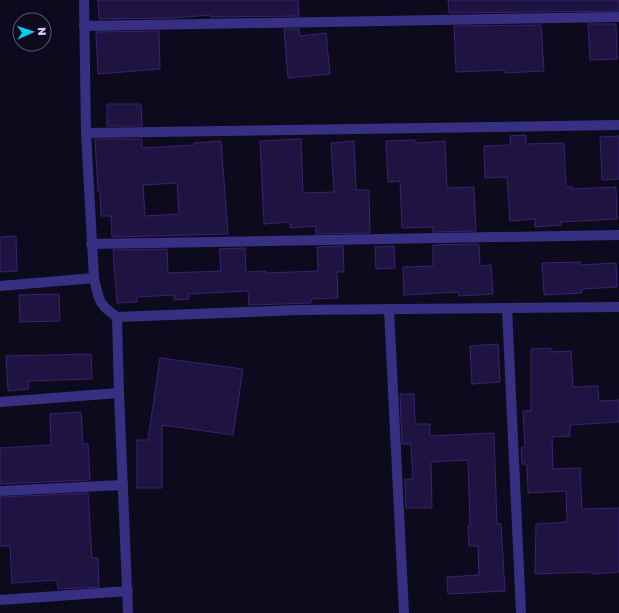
<svg xmlns="http://www.w3.org/2000/svg" width="619" height="613" viewBox="0 0 619 613" font-family="'Golos Text',sans-serif">
	<style>
		.building { fill: #1f1441; stroke: #362470; fill-rule: evenodd }
		.lines { fill: none; stroke-linecap: round; stroke-linejoin: round }
		.street { stroke: #373082; stroke-width: 10 }
	</style>
	<rect width="100%" height="100%" fill="#0e0a1e"/>
	<!-- building -->
	<g class="building">
		<path d="M 98,0 L 298,0 L 299,16 L 210,17 L 210,15 L 173,18 L 99,19 Z"/>
		<path d="M 448,0 L 619,0 L 619,11 L 449,13 Z"/>
		<path d="M 588,24 L 616,24 L 617,59 L 590,60 Z"/>
		<path d="M 541,25 L 544,71 L 505,73 L 504,70 L 456,72 L 454,26 Z"/>
		<path d="M 284,29 L 299,29 L 300,36 L 326,33 L 330,74 L 288,78 Z"/>
		<path d="M 159,31 L 160,69 L 98,74 L 96,32 Z"/>
		<path d="M 107,104 L 141,104 L 142,126 L 107,126 Z"/>
		<path d="M 526,135 L 526,144 L 564,143 L 566,187 L 572,187 L 572,189 L 616,187 L 617,219 L 560,222 L 561,225 L 535,227 L 535,219 L 510,221 L 507,177 L 485,178 L 484,146 L 511,145 L 510,136 Z"/>
		<path d="M 619,136 L 619,179 L 602,180 L 600,137 Z"/>
		<path d="M 95,139 L 142,139 L 142,148 L 194,145 L 194,143 L 221,141 L 228,234 L 112,237 L 111,216 L 101,216 L 100,192 L 98,192 ZM 177,183 L 179,214 L 145,216 L 143,185 Z"/>
		<path d="M 301,139 L 303,193 L 334,192 L 331,143 L 354,141 L 356,190 L 369,190 L 370,233 L 316,234 L 316,226 L 290,228 L 290,222 L 264,224 L 260,141 Z"/>
		<path d="M 415,140 L 415,143 L 445,141 L 447,188 L 474,187 L 476,231 L 433,232 L 433,227 L 402,228 L 400,181 L 388,182 L 386,141 Z"/>
		<path d="M 16,236 L 17,271 L 0,272 L 0,237 Z"/>
		<path d="M 476,244 L 479,245 L 480,266 L 491,265 L 493,294 L 459,296 L 458,292 L 404,295 L 403,267 L 433,266 L 433,245 Z"/>
		<path d="M 343,246 L 344,272 L 337,272 L 338,298 L 311,299 L 311,303 L 249,305 L 248,291 L 189,294 L 189,299 L 174,300 L 174,295 L 137,297 L 137,302 L 117,303 L 113,250 L 167,249 L 168,273 L 221,271 L 219,249 L 245,248 L 246,272 L 266,271 L 266,273 L 318,271 L 317,247 Z"/>
		<path d="M 394,246 L 395,268 L 376,269 L 375,247 Z"/>
		<path d="M 580,262 L 580,265 L 616,263 L 617,287 L 582,289 L 582,293 L 544,295 L 542,263 Z"/>
		<path d="M 59,294 L 60,321 L 20,322 L 19,295 Z"/>
		<path d="M 498,344 L 500,382 L 472,384 L 470,346 Z"/>
		<path d="M 551,348 L 551,352 L 571,351 L 573,387 L 598,386 L 599,401 L 619,400 L 619,422 L 570,425 L 570,436 L 552,437 L 553,469 L 580,468 L 582,509 L 619,508 L 619,572 L 593,574 L 592,572 L 535,574 L 536,524 L 567,522 L 566,491 L 528,493 L 527,464 L 522,464 L 521,448 L 525,447 L 523,411 L 531,411 L 531,349 Z"/>
		<path d="M 91,354 L 92,379 L 28,381 L 29,389 L 8,391 L 6,356 Z"/>
		<path d="M 160,358 L 243,369 L 233,435 L 162,425 L 162,488 L 137,488 L 137,440 L 148,440 Z"/>
		<path d="M 400,394 L 414,394 L 415,424 L 430,424 L 430,436 L 494,433 L 497,524 L 501,524 L 505,591 L 448,594 L 447,577 L 479,575 L 478,546 L 469,546 L 468,526 L 470,526 L 468,460 L 431,462 L 432,508 L 406,508 L 405,479 L 413,479 L 411,444 L 402,444 Z"/>
		<path d="M 81,412 L 83,444 L 88,444 L 90,480 L 0,484 L 0,448 L 51,445 L 50,414 Z"/>
		<path d="M 88,493 L 92,558 L 98,558 L 99,587 L 58,589 L 57,580 L 12,583 L 10,546 L 0,546 L 0,497 Z"/>
	</g>
	<g class="lines">
		<!-- street -->
		<g class="street">
			<path d="M 84,0 L 86,133 L 94,278 C 99,300 98,304 117,317 L 298,310 L 619,307"/>
			<path d="M 84,26 L 619,17"/>
			<path d="M 86,133 L 619,125"/>
			<path d="M 91,244 L 619,235"/>
			<path d="M 0,286 L 94,278"/>
			<path d="M 507,308 L 521,613"/>
			<path d="M 389,309 L 404,613"/>
			<path d="M 117,317 L 119,393 L 128,613"/>
			<path d="M 0,402 L 119,393"/>
			<path d="M 0,491 L 123,485"/>
			<path d="M 0,600 L 128,591"/>
		</g>
	</g>
	<!-- north arrow -->
	<g transform="translate(32 32) rotate(87)"><circle r="19" fill="#0e0a1e" stroke="#5c5678"/>
	<path d="M0-3L7 15L0 10L-7 15Z" fill="#00cef2"/>
	<text y="-6" font-size="11" font-weight="bold" text-anchor="middle" fill="#d0c7ff">N</text>
	</g>
</svg>
